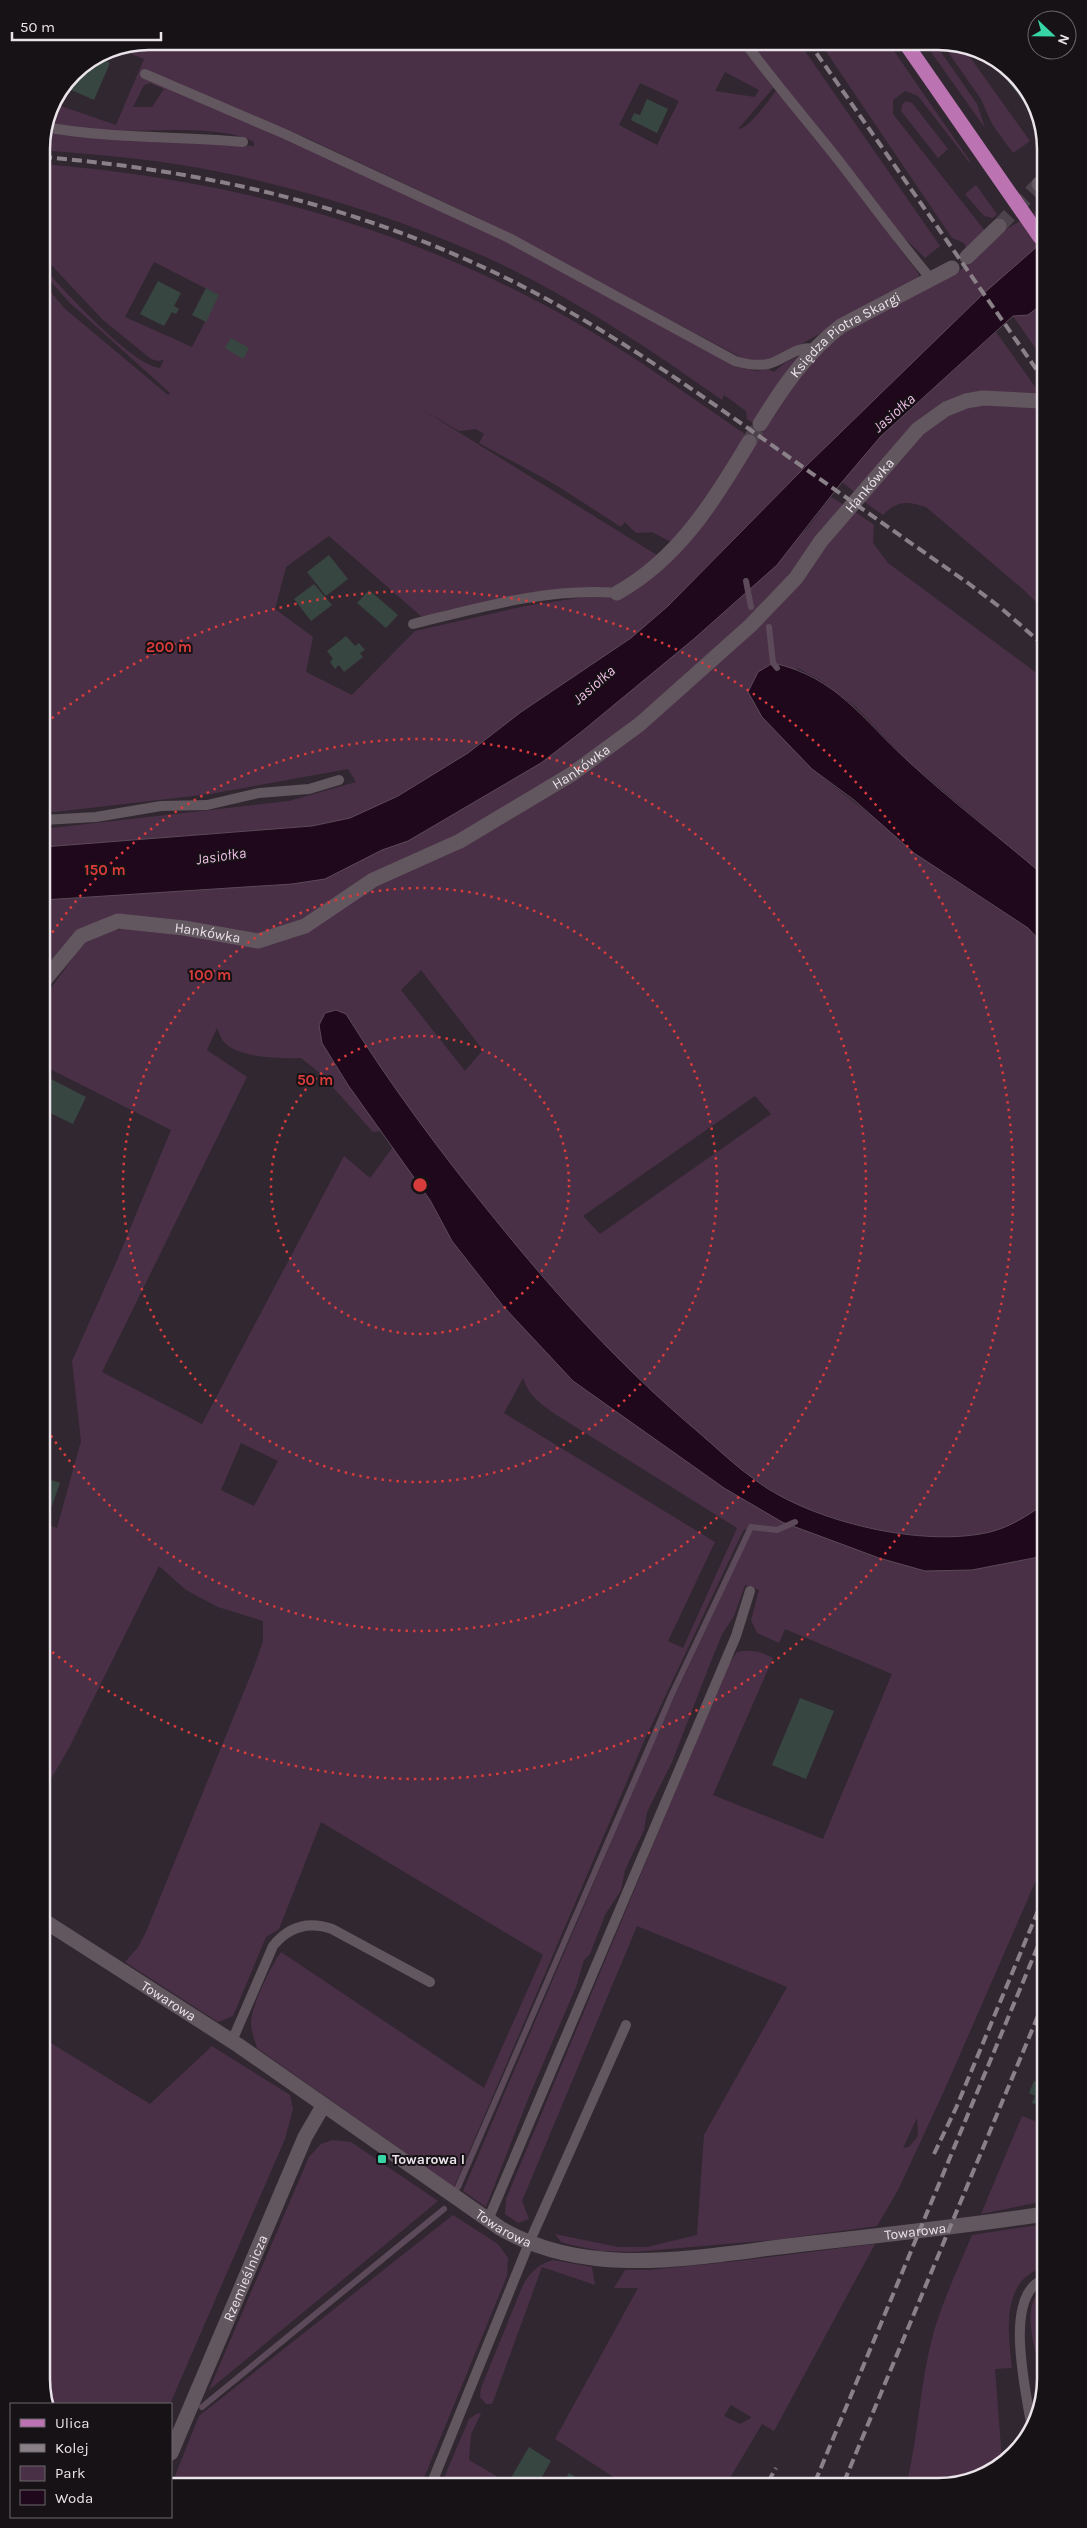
<svg xmlns="http://www.w3.org/2000/svg" width="1087" height="2528" viewBox="0 0 1087 2528" font-family="Karla,sans-serif">
	<style>
		.green { fill: #4a3046; fill-rule: evenodd }
		.water { fill: #1f081c; stroke: #5c4a5a }
		.lines { fill: none; stroke-linecap: round; stroke-linejoin: round }
		.stream { stroke: #5c4a5a; stroke-width: 6 }
		.building { fill: #374640 }
		.street-tunnel { stroke: #4d434c; stroke-width: 15; stroke-dasharray: 15 8; stroke-linecap: butt }
		.lane { stroke: #62565f; stroke-width: 10 }
		.street { stroke: #62565f; stroke-width: 15 }
		.primary { stroke: #bb73b1; stroke-width: 15 }
		.rail { stroke: #898088; stroke-width: 4; stroke-dasharray: 10 5; stroke-linecap: butt }
		.ring { fill: none; stroke: #d83b3b; stroke-width: 2.5; stroke-dasharray: 2.5 5 }
		.poi-dot { fill: #37d4a6; stroke: #161215; stroke-width: 2 }
		.labels { text-anchor: middle; dominant-baseline: central; stroke-width: 4; stroke-linejoin: round; paint-order: stroke }
		.street-label { font-size: 14px; fill: #eae3e9; stroke: #161215 }
		.poi-label { font-size: 14px; font-weight: bold; fill: #eae3e9; stroke: #161215; text-anchor: start }
		.water-label { font-size: 15px; font-style: italic; fill: #f0bde7; stroke: #161215 }
		.rim { fill: none; stroke: #eae3e9; stroke-width: 2.5 }
		.centre { fill: #d83b3b; stroke: #161215; stroke-width: 2.5 }
		.ring-label { font-size: 15px; text-anchor: middle; font-weight: bold; fill: #d83b3b; stroke: #161215; stroke-width: 4; stroke-linejoin: round; paint-order: stroke }
	</style>
	<rect width="100%" height="100%" fill="#312730"/>
	<!-- green -->
	<g class="green">
		<path d="M 149,41 L 739,41 L 773,88 L 738,129 C 749,129 769,100 776,91 L 806,125 L 919,274 L 917,280 L 785,353 L 761,361 L 742,358 L 476,217 L 309,139 L 182,86 L 497,236 L 738,367 L 757,371 L 768,369 L 774,372 L 786,362 L 802,355 L 755,424 L 747,419 L 746,411 L 724,395 L 722,400 C 648,348 572,297 490,259 C 406,221 315,192 225,173 C 165,160 103,155 41,150 L 44,130 L 87,138 L 254,146 L 254,142 C 220,124 150,132 111,131 C 90,130 68,126 46,123 L 52,103 L 116,125 L 144,59 L 116,48 ZM 725,72 L 759,90 L 755,97 L 715,91 ZM 150,83 L 164,89 L 152,107 L 133,107 L 144,85 ZM 640,83 L 679,101 L 657,145 L 619,125 Z"/>
		<path d="M 749,41 L 798,41 L 940,246 L 925,258 L 891,225 Z"/>
		<path d="M 819,41 L 887,41 L 970,161 L 970,163 L 918,96 L 905,91 L 893,100 L 893,114 L 985,231 L 967,249 L 964,243 L 952,238 Z"/>
		<path d="M 924,42 L 934,42 L 977,104 L 985,128 Z"/>
		<path d="M 941,42 L 964,49 L 1030,141 L 1013,153 L 992,124 L 981,99 Z"/>
		<path d="M 906,101 L 912,103 L 948,149 L 938,158 L 901,111 L 902,105 Z"/>
		<path d="M 42,164 C 230,179 404,226 570,319 C 632,354 689,396 748,436 L 701,512 L 675,544 L 652,532 L 636,533 L 625,522 L 621,527 L 556,485 L 479,443 L 484,434 L 476,429 L 459,431 L 415,405 L 660,557 L 646,570 L 619,587 L 448,610 L 422,617 L 329,536 L 286,567 L 275,609 L 313,637 L 306,672 L 352,695 L 415,631 L 525,606 L 584,597 L 621,596 L 658,571 L 679,551 L 699,526 L 808,363 C 846,322 899,305 947,278 C 971,266 982,246 1002,232 C 1015,223 1029,218 1040,208 L 1040,244 L 983,294 L 804,468 L 668,606 L 631,638 L 521,712 L 468,753 L 398,796 L 350,818 L 312,826 L 43,847 L 43,829 L 289,801 L 356,782 L 348,769 L 210,794 L 55,812 L 43,811 L 42,281 L 64,308 L 168,395 L 170,393 L 69,302 L 42,272 L 42,266 C 62,288 132,366 160,368 L 164,360 L 158,361 L 151,359 L 103,320 L 42,255 ZM 154,262 L 219,295 L 192,347 L 125,317 Z"/>
		<path d="M 976,185 L 997,214 L 993,218 L 984,216 L 965,194 Z"/>
		<path d="M 1041,305 L 1041,356 L 1013,316 L 1028,315 Z"/>
		<path d="M 996,332 L 1041,395 L 961,398 L 857,494 L 842,482 L 881,436 Z"/>
		<path d="M 982,403 L 1041,405 L 1041,607 L 1024,590 L 926,507 C 907,501 897,500 883,515 L 862,500 L 914,439 L 961,407 Z"/>
		<path d="M 831,497 L 846,506 L 763,606 L 658,703 L 568,772 L 306,920 L 255,935 L 114,918 L 43,975 L 43,900 L 292,884 L 324,879 L 382,850 L 408,841 L 541,763 L 695,638 L 736,601 L 807,529 Z"/>
		<path d="M 853,510 L 874,525 L 873,543 L 888,563 L 1042,677 L 1042,874 L 908,761 L 856,707 L 820,680 L 797,668 L 812,769 L 945,874 L 1028,928 L 1042,943 L 1044,1504 C 1027,1516 1010,1527 990,1532 C 923,1548 814,1522 758,1482 C 736,1467 717,1448 697,1431 C 562,1317 440,1163 346,1014 L 322,1043 L 381,1131 L 373,1132 L 321,1074 L 301,1058 C 281,1059 238,1058 224,1042 C 221,1039 219,1032 217,1028 L 207,1050 L 247,1077 L 102,1372 L 202,1424 L 344,1156 L 370,1178 L 393,1147 L 430,1200 L 452,1241 L 503,1306 L 782,1522 L 879,1558 L 925,1571 L 972,1570 L 1044,1556 L 1044,1862 L 944,2091 L 898,2190 L 877,2226 L 774,2240 L 633,2252 L 601,2251 L 567,2244 L 561,2242 L 555,2234 L 618,2247 L 647,2247 L 697,2235 L 704,2135 L 787,1987 L 637,1926 L 522,2201 L 529,2219 L 518,2223 L 505,2214 L 506,2199 L 727,1667 L 737,1652 C 751,1649 760,1651 773,1658 L 713,1795 L 823,1839 L 892,1674 L 785,1629 L 779,1643 L 757,1633 L 751,1620 L 759,1590 L 745,1585 L 734,1616 L 722,1634 L 708,1669 L 672,1762 L 647,1812 L 644,1830 L 625,1870 L 621,1890 L 605,1915 L 590,1954 L 584,1960 L 576,1987 L 530,2094 L 486,2207 L 463,2191 L 658,1732 L 751,1533 L 745,1529 L 743,1531 L 645,1739 L 454,2187 L 257,2048 C 255,2041 252,2033 251,2025 C 250,2008 271,1966 281,1952 L 484,2088 L 543,1955 L 321,1822 L 279,1929 L 266,1937 L 233,2016 L 218,2022 L 125,1962 L 138,1947 L 146,1932 L 254,1667 L 263,1641 L 263,1621 L 218,1607 L 186,1590 L 159,1566 L 69,1748 L 45,1789 L 45,1524 L 57,1528 L 81,1441 L 72,1361 L 115,1265 L 171,1130 L 44,1066 L 44,998 L 84,942 L 95,935 L 126,928 L 270,945 L 305,934 L 377,884 L 641,729 ZM 421,970 L 483,1050 L 465,1071 L 401,990 ZM 755,1096 L 771,1114 L 600,1234 L 583,1216 ZM 523,1378 C 528,1395 541,1404 555,1414 L 737,1528 L 683,1648 L 668,1641 L 715,1542 L 504,1413 ZM 241,1443 L 278,1461 L 254,1506 L 221,1490 ZM 917,2118 L 918,2136 L 909,2147 L 903,2148 Z"/>
		<path d="M 46,2040 L 150,2104 L 212,2046 L 290,2095 L 293,2109 L 285,2139 L 170,2404 L 47,2404 L 46,2192 L 50,2189 L 46,2187 Z"/>
		<path d="M 1022,2116 L 1045,2125 L 1045,2194 L 1035,2203 L 981,2214 Z"/>
		<path d="M 332,2140 L 351,2142 L 438,2201 L 209,2390 L 309,2157 L 321,2144 Z"/>
		<path d="M 453,2215 L 498,2244 L 508,2258 L 507,2276 L 421,2485 L 171,2486 L 199,2416 Z"/>
		<path d="M 1045,2224 L 1045,2267 C 1000,2279 1008,2333 1012,2368 L 995,2369 L 1002,2460 L 973,2481 L 907,2482 C 919,2432 920,2380 934,2331 C 944,2298 959,2266 972,2235 Z"/>
		<path d="M 875,2244 L 774,2431 L 762,2424 L 727,2483 L 612,2483 L 615,2478 L 555,2439 L 638,2288 L 614,2288 L 625,2270 L 650,2270 L 738,2261 ZM 731,2405 L 751,2417 L 751,2418 L 740,2424 L 724,2416 Z"/>
		<path d="M 553,2260 L 592,2267 L 595,2285 L 542,2267 L 492,2404 L 486,2404 L 480,2397 L 481,2388 L 523,2285 C 530,2272 539,2264 553,2260 Z"/>
		<path d="M 1046,2289 L 1046,2365 L 1039,2366 C 1034,2347 1020,2297 1046,2289 Z"/>
		<path d="M 478,2413 L 481,2414 L 471,2434 L 469,2460 L 510,2484 L 444,2485 L 444,2478 L 469,2419 Z"/>
	</g>
	<!-- water -->
	<g class="water">
		<path d="M 1040,244 L 1041,305 L 1028,315 L 1013,316 L 881,436 L 842,482 L 777,565 L 695,638 L 580,733 L 541,763 L 408,841 L 382,850 L 325,879 L 292,884 L 43,900 L 43,847 L 312,826 L 350,818 L 398,796 L 468,753 L 521,712 L 631,638 L 668,606 L 804,468 L 983,294 Z"/>
		<path d="M 773,663 C 837,677 863,720 908,761 C 951,801 998,836 1042,874 L 1042,943 L 1028,928 L 914,853 L 854,800 L 812,769 L 762,717 L 748,692 L 758,672 Z"/>
		<path d="M 336,1010 L 346,1014 C 391,1086 441,1153 494,1218 C 556,1295 621,1367 697,1431 C 717,1448 736,1467 758,1482 C 813,1522 923,1548 990,1532 C 1010,1527 1027,1516 1044,1504 L 1044,1556 L 972,1570 L 925,1571 L 879,1558 L 782,1522 L 724,1488 L 573,1381 L 503,1306 L 452,1241 L 430,1200 L 348,1085 L 322,1043 L 319,1025 L 325,1013 Z"/>
	</g>
	<g class="lines">
		<!-- stream -->
		<g class="stream">
			<path d="M 746,581 L 751,607"/>
			<path d="M 769,627 L 773,663 L 777,668"/>
			<path d="M 458,2187 L 672,1694 L 751,1527 L 777,1530 L 795,1522"/>
			<path d="M 202,2407 L 444,2209"/>
		</g>
	</g>
	<!-- building -->
	<g class="building">
		<path d="M 97,57 L 110,63 L 94,100 L 69,89 L 75,77 L 71,75 L 73,73 Z"/>
		<path d="M 992,59 L 1004,64 L 1035,107 L 1030,110 L 1003,75 L 1001,76 L 990,61 Z"/>
		<path d="M 647,99 L 668,109 L 657,133 L 631,120 L 634,113 L 640,115 Z"/>
		<path d="M 158,281 L 181,293 L 174,306 L 179,309 L 176,314 L 172,312 L 164,326 L 140,314 Z"/>
		<path d="M 206,288 L 219,295 L 206,322 L 192,315 Z"/>
		<path d="M 231,338 L 249,348 L 243,359 L 225,348 Z"/>
		<path d="M 329,555 L 348,579 L 326,596 L 307,572 Z"/>
		<path d="M 314,584 L 332,605 L 311,621 L 294,599 Z"/>
		<path d="M 369,590 L 398,615 L 386,628 L 357,603 Z"/>
		<path d="M 346,636 L 355,646 L 359,643 L 365,650 L 360,653 L 363,657 L 344,672 L 339,665 L 335,669 L 330,662 L 333,659 L 327,651 Z"/>
		<path d="M 51,1079 L 86,1097 L 73,1124 L 44,1110 L 44,1093 Z"/>
		<path d="M 45,1478 L 60,1483 L 50,1511 L 45,1509 Z"/>
		<path d="M 800,1698 L 834,1711 L 806,1779 L 772,1765 Z"/>
		<path d="M 1045,2073 L 1045,2108 L 1032,2103 L 1035,2096 L 1029,2093 L 1034,2081 L 1040,2084 Z"/>
		<path d="M 529,2447 L 551,2461 L 538,2484 L 510,2484 L 508,2483 Z"/>
		<path d="M 569,2473 L 587,2484 L 563,2484 Z"/>
	</g>
	<g class="lines">
		<!-- street-tunnel -->
		<g class="street-tunnel">
			<path d="M 999,226 L 1039,184"/>
			<path d="M 749,442 L 760,424"/>
		</g>
		<!-- lane -->
		<g class="lane">
			<path d="M 744,41 C 774,83 808,121 839,161 C 870,201 899,241 931,279"/>
			<path d="M 145,74 L 285,134 L 509,238 L 735,361 C 745,364 757,366 768,364 C 783,361 797,345 813,349"/>
			<path d="M 45,127 C 110,139 178,136 243,142"/>
			<path d="M 413,624 C 478,608 549,587 617,593"/>
			<path d="M 43,820 L 96,817 L 161,806 L 207,805 L 259,793 L 309,789 L 339,780"/>
			<path d="M 232,2041 L 273,1946 C 289,1926 309,1921 332,1929 L 430,1982"/>
			<path d="M 488,2220 L 736,1636 L 750,1591"/>
			<path d="M 1031,2424 C 1026,2390 1002,2293 1045,2279"/>
			<path d="M 431,2485 L 529,2243 L 626,2025"/>
		</g>
		<!-- street -->
		<g class="street">
			<path d="M 1039,184 L 1040,183"/>
			<path d="M 967,257 L 999,226"/>
			<path id="s1" d="M 760,424 C 782,388 807,352 841,326 L 952,268"/>
			<path d="M 617,593 C 678,559 714,501 749,442"/>
			<path id="s2" d="M 43,982 L 81,936 L 118,921 L 184,928 L 258,941 L 305,926 L 373,880 L 460,841 L 572,774 L 640,724 L 751,625 L 796,578 L 821,541 L 918,429 L 946,409 L 966,401 L 983,398 L 1041,401"/>
			<path id="s3" d="M 46,1922 L 238,2045 L 500,2228 C 592,2282 705,2255 804,2244 C 885,2235 965,2226 1045,2214"/>
			<path id="s4" d="M 171,2453 L 305,2137 L 323,2106"/>
		</g>
		<!-- primary -->
		<path class="primary" d="M 904,41 L 1040,237"/>
		<!-- rail -->
		<g class="rail">
			<path d="M 808,41 L 1041,376"/>
			<path d="M 42,157 C 188,169 330,199 465,259 C 564,302 654,362 742,424 C 817,477 892,530 968,583 L 1001,608 L 1041,643"/>
			<path d="M 934,2154 L 956,2108 L 1045,1894"/>
			<path d="M 768,2482 L 776,2468"/>
			<path d="M 815,2482 L 1045,1929"/>
			<path d="M 844,2482 L 1045,1999"/>
		</g>
	</g>
	<!-- distance rings -->
	<g class="ring">
		<circle cx="420" cy="1185" r="149"/>
		<circle cx="420" cy="1185" r="297"/>
		<path d="M44 945A446 446 0 1 1 46 1428"/>
		<path d="M46 723A594 594 0 1 1 46 1647"/>
	</g>
	<!-- markers -->
	<rect class="poi-dot" x="377" y="2154" width="10" height="10" rx="2.5"/>
	<g class="labels">
		<!-- street labels -->
		<g class="street-label">
			<text stroke="none"><textPath href="#s1" startOffset="126">Księdza Piotra Skargi</textPath></text>
			<text stroke="none"><textPath href="#s2" startOffset="1015">Hankówka</textPath></text>
			<text stroke="none"><textPath href="#s2" startOffset="610">Hankówka</textPath></text>
			<text stroke="none"><textPath href="#s2" startOffset="190">Hankówka</textPath></text>
			<text stroke="none"><textPath href="#s3" startOffset="146">Towarowa</textPath></text>
			<text stroke="none"><textPath href="#s3" startOffset="551">Towarowa</textPath></text>
			<text stroke="none"><textPath href="#s3" startOffset="970">Towarowa</textPath></text>
			<text stroke="none"><textPath href="#s4" startOffset="190">Rzemieślnicza</textPath></text>
		</g>
		<!-- poi labels -->
		<g class="poi-label">
			<text x="392" y="2159">Towarowa I</text>
		</g>
		<!-- water labels -->
		<g class="water-label">
			<text transform="translate(894 413) rotate(-41)">Jasiołka</text>
			<text transform="translate(594 685) rotate(-41)">Jasiołka</text>
			<text transform="translate(221 856) rotate(-8)">Jasiołka</text>
		</g>
	</g>
	<!-- crop -->
	<path d="M0 0H1087V2528H0ZM149 50H938A99 99 0 0 1 1037 149V2379A99 99 0 0 1 938 2478H149A99 99 0 0 1 50 2379V149A99 99 0 0 1 149 50Z" fill="#161215" fill-rule="evenodd"/>
	<path class="rim" d="M149 50H938A99 99 0 0 1 1037 149V2379A99 99 0 0 1 938 2478H149A99 99 0 0 1 50 2379V149A99 99 0 0 1 149 50Z"/>
	<circle cx="420" cy="1185" r="8" class="centre"/>
	<g class="ring-label">
		<text x="169" y="652">200 m</text>
		<text x="105" y="875">150 m</text>
		<text x="210" y="980">100 m</text>
		<text x="315" y="1085">50 m</text>
	</g>
	<!-- legend -->
	<rect x="10" y="2403" width="162" height="115" fill="#161215" stroke="#6b666a"/>
	<rect x="20" y="2419" width="25" height="8" fill="#bb73b1" stroke="#6b666a"/>
	<text x="55" y="2428" font-size="15" fill="#eae3e9">Ulica</text>
	<rect x="20" y="2444" width="25" height="8" fill="#898088" stroke="#6b666a"/>
	<text x="55" y="2453" font-size="15" fill="#eae3e9">Kolej</text>
	<rect x="20" y="2466" width="25" height="15" fill="#4a3046" stroke="#6b666a"/>
	<text x="55" y="2478" font-size="15" fill="#eae3e9">Park</text>
	<rect x="20" y="2490" width="25" height="15" fill="#1f081c" stroke="#6b666a"/>
	<text x="55" y="2503" font-size="15" fill="#eae3e9">Woda</text>
	<!-- north arrow -->
	<g transform="translate(1052 35) rotate(112)"><circle r="24" fill="#161215" stroke="#6b666a"/>
	<path d="M0-4L9 19L0 12L-9 19Z" fill="#37d4a6"/>
	<text y="-8" font-size="14" font-weight="bold" text-anchor="middle" fill="#eae3e9">N</text>
	</g>
	<!-- scale -->
	<path d="M12 32v8h149v-8" fill="none" stroke="#eae3e9" stroke-width="2.5"/>
	<text x="20" y="32" font-size="15" fill="#eae3e9" stroke="#161215" stroke-width="4" paint-order="stroke">50 m</text>
</svg>
